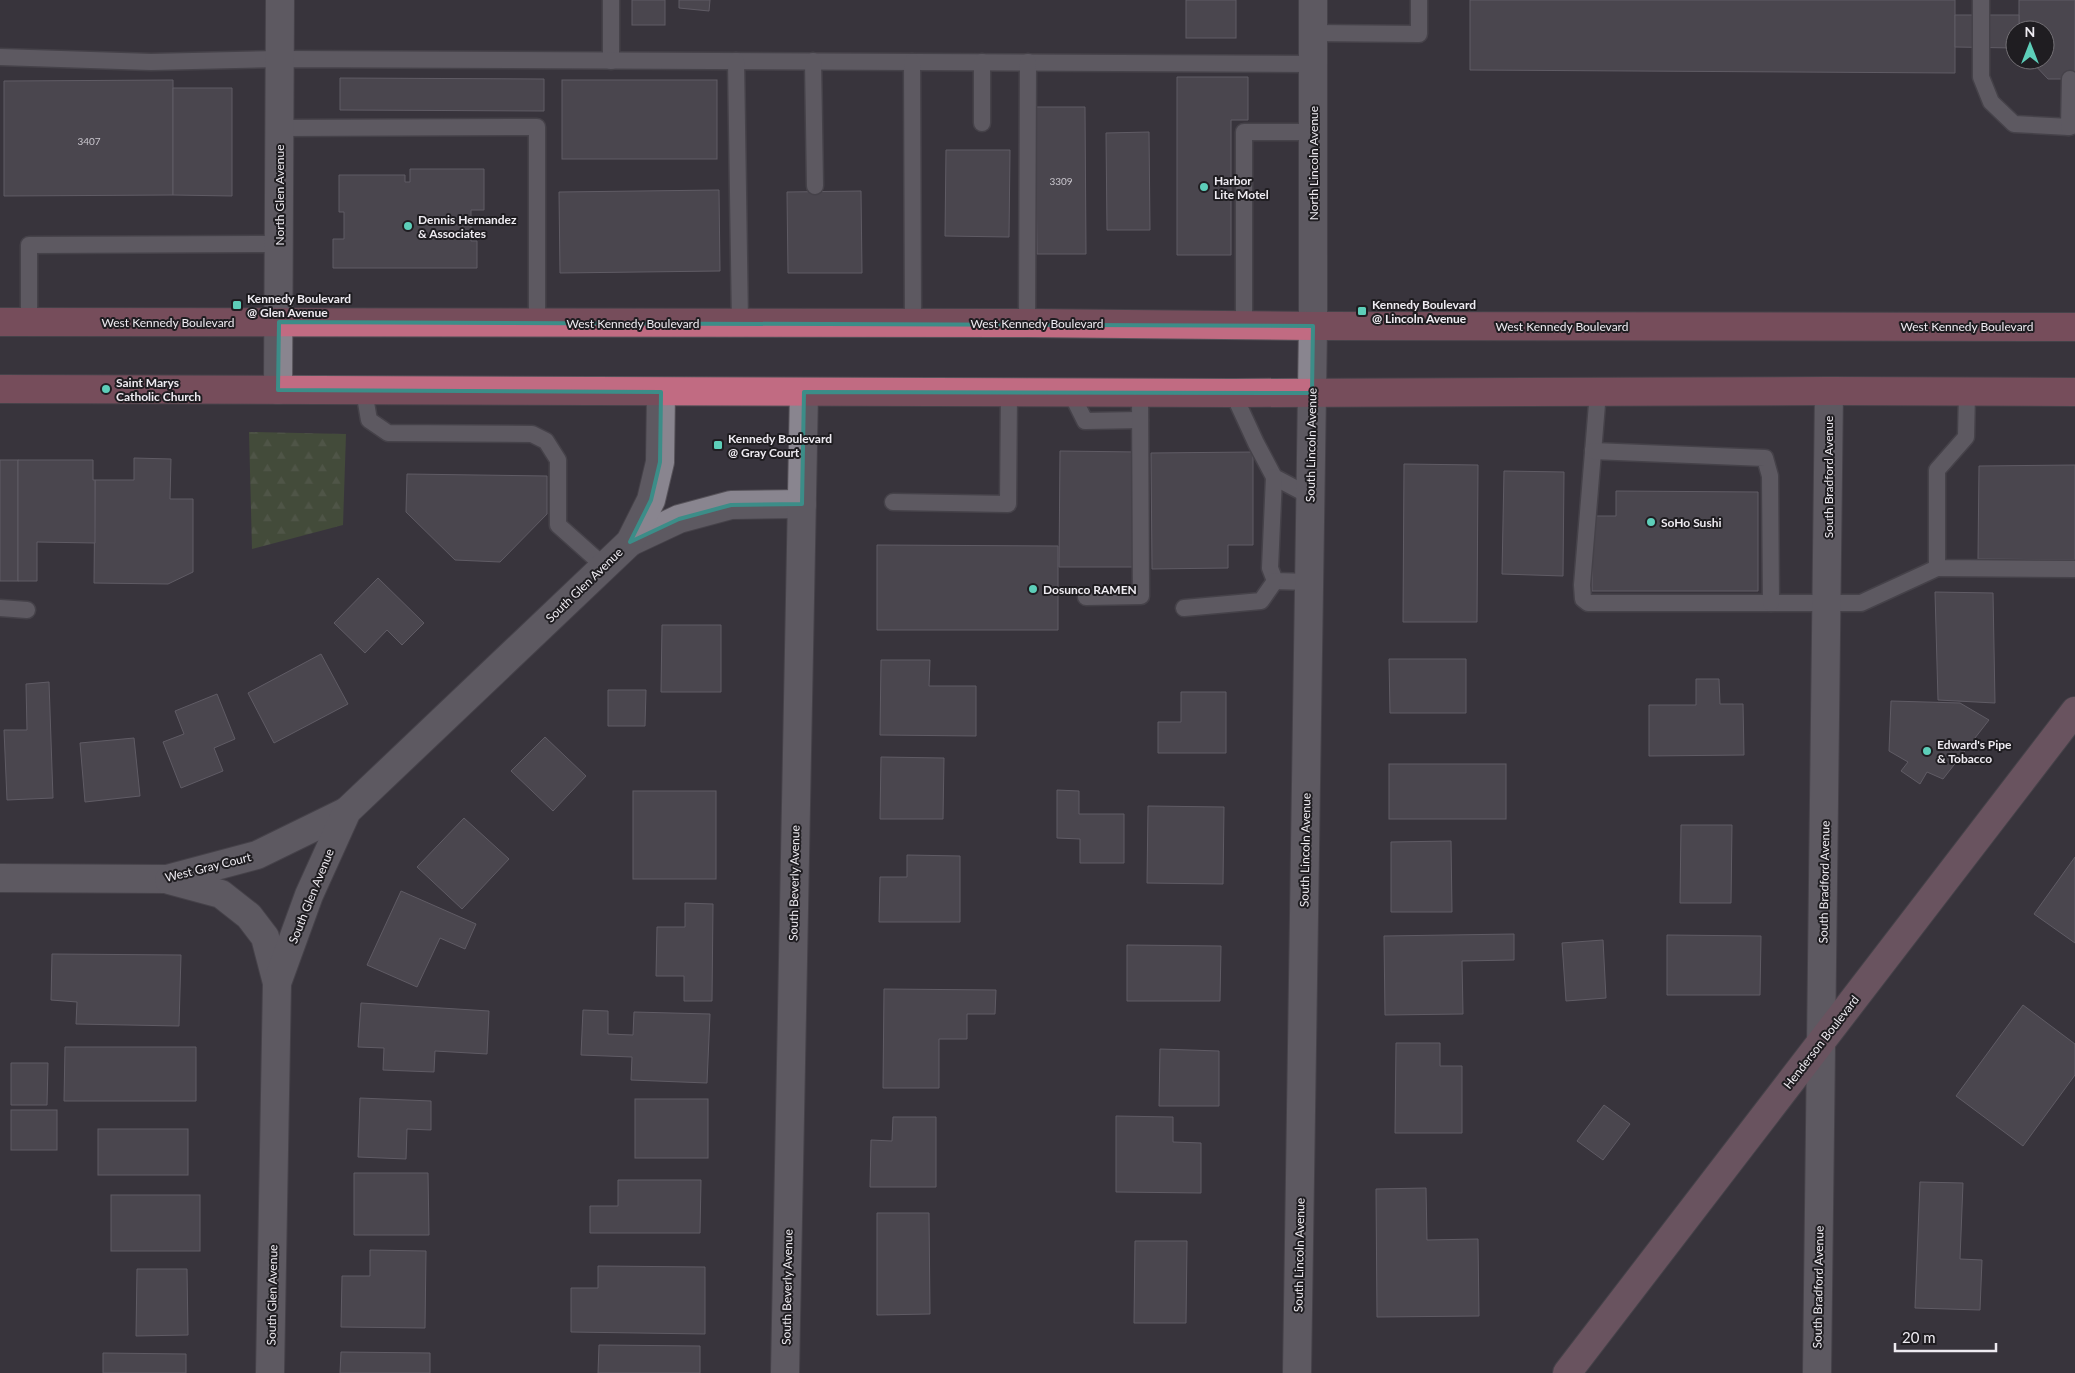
<svg xmlns="http://www.w3.org/2000/svg" width="2075" height="1373" viewBox="0 0 2075 1373" font-family="Lato,sans-serif">
	<style>
		.forest { fill: url(#forest-firs) }
		.building { fill: #5f5b65; stroke: #8f8a95 }
		.lines { fill: none; stroke-linecap: round; stroke-linejoin: round }
		.service-casing { stroke: #565259; stroke-width: 19 }
		.minor-casing { stroke: #565259; stroke-width: 30 }
		.secondary-casing { stroke: #565259; stroke-width: 30 }
		.primary-casing { stroke: #565259; stroke-width: 30 }
		.service { stroke: #89858f; stroke-width: 16 }
		.minor { stroke: #89858f; stroke-width: 28 }
		.secondary { stroke: #a57889; stroke-width: 28 }
		.primary { stroke: #c16b82; stroke-width: 28 }
		.marked { fill: none; stroke: #3c8d88; stroke-width: 4; stroke-linejoin: round }
		.poi-dot { fill: #5dceb9; stroke: #1f1d21; stroke-width: 2 }
		.labels { text-anchor: middle; dominant-baseline: central; stroke-width: 4; stroke-linejoin: round; paint-order: stroke }
		.number-label { font-size: 10px; fill: #cac7ce }
		.street-label { font-size: 12px; fill: #eeebf1; stroke: #1f1d21 }
		.poi-label { font-size: 12px; font-weight: bold; fill: #eeebf1; stroke: #1f1d21; text-anchor: start }
	</style>
	<defs>
		<pattern id="forest-firs" width="22" height="20" patternUnits="userSpaceOnUse" patternTransform="scale(1.25)"><rect width="22" height="20" fill="#516638"/><path d="M5 1l3.5 6h-7zM16 11l3.5 6h-7z" fill="#6a7c55"/></pattern>
	</defs>
	<rect width="100%" height="100%" fill="#38343d"/>
	<!-- forest -->
	<path class="forest" d="M 249,432 L 346,434 L 343,525 L 252,549 Z"/>
	<!-- building -->
	<g class="building">
		<rect x="632" y="0" width="33" height="25"/>
		<path d="M 679,0 L 710,0 L 709,11 L 679,8 Z"/>
		<rect x="1186" y="0" width="50" height="38"/>
		<path d="M 1470,0 L 1955,0 L 1955,73 L 1470,70 Z"/>
		<path d="M 2019,0 L 2075,0 L 2075,79 L 2048,79 L 2030,60 L 2045,60 L 2045,30 L 2019,30 Z"/>
		<path d="M 1955,15 L 2019,15 L 2019,30 L 2015,30 L 2015,48 L 1955,47 Z"/>
		<path d="M 1177,77 L 1248,77 L 1248,120 L 1231,120 L 1231,255 L 1177,255 Z"/>
		<path d="M 340,78 L 544,79 L 544,111 L 340,110 Z"/>
		<path d="M 173,80 L 173,195 L 4,196 L 4,81 Z"/>
		<rect x="562" y="80" width="155" height="79"/>
		<path d="M 173,88 L 232,88 L 232,196 L 173,195 Z"/>
		<path d="M 1035,107 L 1085,107 L 1086,254 L 1037,254 Z"/>
		<path d="M 1149,132 L 1150,230 L 1107,230 L 1106,133 Z"/>
		<path d="M 946,150 L 1010,150 L 1009,237 L 945,236 Z"/>
		<path d="M 410,169 L 484,169 L 484,210 L 471,210 L 471,241 L 477,241 L 477,268 L 333,268 L 333,239 L 344,239 L 344,212 L 339,212 L 339,175 L 405,175 L 405,182 L 410,182 Z"/>
		<path d="M 719,190 L 720,271 L 560,273 L 559,192 Z"/>
		<path d="M 861,191 L 862,273 L 788,273 L 787,192 Z"/>
		<path d="M 1060,451 L 1137,452 L 1135,567 L 1059,567 Z"/>
		<path d="M 1253,452 L 1253,545 L 1228,545 L 1228,568 L 1152,569 L 1151,453 Z"/>
		<path d="M 134,458 L 171,459 L 170,499 L 193,499 L 193,572 L 168,584 L 94,583 L 95,480 L 134,480 Z"/>
		<rect x="0" y="460" width="18" height="121"/>
		<path d="M 18,460 L 93,460 L 93,480 L 95,480 L 95,543 L 37,542 L 37,581 L 18,581 Z"/>
		<path d="M 1404,464 L 1478,465 L 1477,622 L 1403,622 Z"/>
		<path d="M 2075,465 L 2075,560 L 1978,559 L 1979,466 Z"/>
		<path d="M 1504,471 L 1564,472 L 1563,576 L 1502,574 Z"/>
		<path d="M 407,474 L 547,476 L 547,514 L 500,562 L 455,560 L 406,512 Z"/>
		<path d="M 1616,491 L 1758,492 L 1758,591 L 1592,591 L 1592,516 L 1616,516 Z"/>
		<path d="M 877,545 L 1058,546 L 1058,630 L 877,630 Z"/>
		<path d="M 378,578 L 424,623 L 402,645 L 387,630 L 365,653 L 334,623 Z"/>
		<path d="M 1935,592 L 1993,593 L 1995,703 L 1938,700 Z"/>
		<path d="M 662,625 L 721,625 L 721,692 L 661,692 Z"/>
		<path d="M 321,654 L 348,704 L 274,743 L 248,693 Z"/>
		<path d="M 1389,659 L 1466,659 L 1466,713 L 1390,713 Z"/>
		<path d="M 881,660 L 930,660 L 929,686 L 976,686 L 976,736 L 880,735 Z"/>
		<path d="M 1696,679 L 1719,679 L 1720,704 L 1743,704 L 1744,755 L 1649,756 L 1649,705 L 1696,705 Z"/>
		<path d="M 49,682 L 53,798 L 7,800 L 4,730 L 27,730 L 26,684 Z"/>
		<path d="M 608,690 L 646,690 L 645,726 L 608,726 Z"/>
		<path d="M 1181,692 L 1226,692 L 1226,753 L 1158,753 L 1158,722 L 1181,722 Z"/>
		<path d="M 217,694 L 235,739 L 214,748 L 223,771 L 181,788 L 163,742 L 184,734 L 175,711 Z"/>
		<path d="M 1891,701 L 1960,703 L 1989,720 L 1943,779 L 1927,772 L 1920,784 L 1901,771 L 1908,762 L 1889,751 Z"/>
		<path d="M 545,737 L 586,776 L 553,811 L 511,771 Z"/>
		<path d="M 134,738 L 140,796 L 85,802 L 80,743 Z"/>
		<path d="M 881,757 L 944,758 L 943,819 L 880,819 Z"/>
		<rect x="1389" y="764" width="117" height="55"/>
		<path d="M 1057,790 L 1079,791 L 1079,814 L 1124,814 L 1124,863 L 1080,863 L 1080,839 L 1057,838 Z"/>
		<rect x="633" y="791" width="83" height="88"/>
		<path d="M 1148,806 L 1224,807 L 1223,884 L 1147,883 Z"/>
		<path d="M 464,818 L 509,859 L 462,909 L 417,867 Z"/>
		<path d="M 1681,825 L 1732,825 L 1731,903 L 1680,903 Z"/>
		<path d="M 1451,841 L 1452,912 L 1391,912 L 1391,842 Z"/>
		<path d="M 907,855 L 960,856 L 960,922 L 879,922 L 880,877 L 907,877 Z"/>
		<path d="M 2075,857 L 2075,943 L 2034,914 Z"/>
		<path d="M 401,891 L 476,924 L 465,949 L 440,938 L 417,987 L 367,965 Z"/>
		<path d="M 685,903 L 713,904 L 712,1001 L 684,1001 L 684,976 L 656,976 L 657,927 L 685,927 Z"/>
		<path d="M 1514,934 L 1514,960 L 1462,961 L 1463,1014 L 1385,1015 L 1384,936 Z"/>
		<path d="M 1667,935 L 1761,936 L 1760,995 L 1667,995 Z"/>
		<path d="M 1603,940 L 1606,998 L 1566,1001 L 1562,943 Z"/>
		<path d="M 1127,945 L 1221,946 L 1220,1001 L 1127,1001 Z"/>
		<path d="M 52,954 L 181,955 L 179,1026 L 76,1024 L 77,1002 L 51,1000 Z"/>
		<path d="M 884,989 L 996,990 L 995,1014 L 967,1014 L 967,1039 L 939,1039 L 939,1088 L 883,1088 Z"/>
		<path d="M 361,1003 L 489,1011 L 487,1054 L 435,1051 L 434,1072 L 383,1070 L 384,1048 L 358,1047 Z"/>
		<path d="M 2023,1005 L 2075,1044 L 2075,1075 L 2023,1146 L 1956,1096 Z"/>
		<path d="M 583,1010 L 608,1011 L 608,1034 L 633,1035 L 634,1012 L 710,1014 L 707,1083 L 631,1080 L 632,1057 L 581,1055 Z"/>
		<path d="M 1396,1043 L 1440,1043 L 1440,1066 L 1462,1066 L 1462,1133 L 1395,1133 Z"/>
		<path d="M 65,1047 L 196,1047 L 196,1101 L 64,1101 Z"/>
		<path d="M 1160,1049 L 1219,1051 L 1219,1106 L 1159,1106 Z"/>
		<path d="M 11,1063 L 48,1063 L 47,1105 L 11,1105 Z"/>
		<path d="M 360,1098 L 431,1101 L 431,1130 L 407,1129 L 406,1159 L 358,1157 Z"/>
		<rect x="635" y="1099" width="73" height="59"/>
		<path d="M 1604,1105 L 1630,1124 L 1603,1160 L 1577,1141 Z"/>
		<rect x="11" y="1110" width="46" height="40"/>
		<path d="M 1116,1116 L 1173,1117 L 1173,1142 L 1201,1143 L 1201,1193 L 1116,1192 Z"/>
		<path d="M 893,1117 L 936,1117 L 936,1187 L 870,1187 L 871,1140 L 892,1141 Z"/>
		<rect x="98" y="1129" width="90" height="46"/>
		<path d="M 354,1173 L 428,1173 L 429,1235 L 354,1235 Z"/>
		<path d="M 618,1180 L 701,1180 L 700,1233 L 590,1233 L 590,1206 L 618,1206 Z"/>
		<path d="M 1920,1182 L 1963,1183 L 1960,1259 L 1982,1260 L 1980,1310 L 1915,1308 Z"/>
		<path d="M 1426,1188 L 1427,1240 L 1478,1239 L 1479,1316 L 1377,1317 L 1376,1189 Z"/>
		<rect x="111" y="1195" width="89" height="56"/>
		<path d="M 877,1213 L 929,1213 L 930,1314 L 877,1315 Z"/>
		<path d="M 1135,1241 L 1187,1241 L 1186,1323 L 1134,1323 Z"/>
		<path d="M 370,1250 L 426,1251 L 425,1328 L 341,1327 L 342,1276 L 370,1276 Z"/>
		<path d="M 598,1266 L 705,1267 L 705,1334 L 571,1332 L 571,1288 L 598,1288 Z"/>
		<path d="M 137,1269 L 187,1269 L 188,1335 L 136,1336 Z"/>
		<path d="M 599,1345 L 700,1346 L 700,1373 L 598,1373 Z"/>
		<path d="M 341,1352 L 430,1353 L 430,1373 L 340,1373 Z"/>
		<path d="M 103,1353 L 186,1354 L 186,1373 L 103,1373 Z"/>
	</g>
	<g class="lines">
		<defs>
			<g id="service">
				<path d="M 611,0 L 611,61"/>
				<path d="M 1981,0 L 1981,77 L 1991,102 L 2014,124 L 2069,127 L 2075,125"/>
				<path d="M 1313,33 L 1419,34 L 1419,0"/>
				<path d="M 0,57 L 151,62 L 280,59 L 1313,64"/>
				<path d="M 736,61 L 740,323"/>
				<path d="M 813,61 L 815,186"/>
				<path d="M 912,62 L 913,323"/>
				<path d="M 982,62 L 982,123"/>
				<path d="M 2069,127 L 2070,79"/>
				<path d="M 279,128 L 537,127 L 537,323"/>
				<path d="M 29,322 L 29,245 L 279,244"/>
				<path d="M 1027,323 L 1028,62"/>
				<path d="M 1244,326 L 1244,132 L 1313,132"/>
				<path d="M 364,391 L 369,420 L 388,433 L 532,434 L 546,441 L 558,460 L 558,525 L 604,566"/>
				<path d="M 1598,392 L 1582,585 L 1583,599 L 1588,603 L 1861,603 L 1937,568"/>
				<path d="M 1967,392 L 1966,437 L 1937,470 L 1937,568 L 2075,569"/>
				<path d="M 1071,393 L 1085,421 L 1140,420"/>
				<path d="M 1233,393 L 1256,443 L 1274,477 L 1310,496"/>
				<path d="M 1593,451 L 1765,458 L 1770,476 L 1771,603"/>
				<path d="M 1274,477 L 1270,568 L 1275,581 L 1309,582"/>
				<path d="M 893,502 L 1008,504 L 1009,393"/>
				<path d="M 1086,597 L 1141,596 L 1140,393"/>
				<path d="M 0,608 L 27,610"/>
				<path d="M 1184,608 L 1261,601 L 1275,581"/>
			</g>
			<g id="minor">
				<path d="M 278,390 L 280,0"/>
				<path d="M 630,542 L 679,519 L 731,505 L 802,504"/>
				<path d="M 0,878 L 167,879 L 257,855 L 347,811"/>
				<path d="M 169,880 L 221,894 L 249,916 L 265,937 L 277,983"/>
				<path d="M 270,1373 L 277,983 L 309,895 L 347,811 L 630,542 L 651,500 L 660,462 L 661,392"/>
				<path d="M 785,1373 L 804,392"/>
				<path d="M 1297,1373 L 1313,326 L 1313,0"/>
				<path d="M 1817,1373 L 1829,391"/>
			</g>
			<path id="secondary" d="M 1567,1373 L 2075,711"/>
			<g id="primary">
				<path d="M 0,322 L 1027,323 L 1313,326 L 2075,327"/>
				<path d="M 0,389 L 1233,393 L 1829,391 L 2075,392"/>
			</g>
		</defs>
		<!-- service casing -->
		<use href="#service" class="service-casing"/>
		<!-- minor casing -->
		<use href="#minor" class="minor-casing"/>
		<!-- secondary casing -->
		<use href="#secondary" class="secondary-casing"/>
		<!-- primary casing -->
		<use href="#primary" class="primary-casing"/>
		<!-- service -->
		<use href="#service" class="service"/>
		<!-- minor -->
		<use href="#minor" class="minor"/>
		<!-- secondary -->
		<use href="#secondary" class="secondary"/>
		<!-- primary -->
		<use href="#primary" class="primary"/>
	</g>
	<!-- marked area -->
	<path d="M0 0H2075V1373H0ZM 279,322 L 1313,326 L 1312,393 L 804,392 L 802,504 L 731,505 L 679,519 L 630,542 L 651,500 L 660,462 L 661,392 L 278,390 Z" fill="#38343d" fill-opacity=".55" fill-rule="evenodd"/>
	<path class="marked" d="M 279,322 L 1313,326 L 1312,393 L 804,392 L 802,504 L 731,505 L 679,519 L 630,542 L 651,500 L 660,462 L 661,392 L 278,390 Z"/>
	<!-- markers -->
	<g class="poi-dot">
		<circle cx="1204" cy="187" r="5"/>
		<circle cx="408" cy="226" r="5"/>
		<rect x="232" y="300" width="10" height="10" rx="2.5"/>
		<rect x="1357" y="306" width="10" height="10" rx="2.5"/>
		<circle cx="106" cy="389" r="5"/>
		<rect x="713" y="440" width="10" height="10" rx="2.5"/>
		<circle cx="1651" cy="522" r="5"/>
		<circle cx="1033" cy="589" r="5"/>
		<circle cx="1927" cy="751" r="5"/>
	</g>
	<g class="labels">
		<!-- number labels -->
		<g class="number-label">
			<text x="89" y="141">3407</text>
			<text x="1061" y="181">3309</text>
		</g>
		<!-- street labels -->
		<g class="street-label">
			<text transform="translate(1313 163) rotate(-90)">North Lincoln Avenue</text>
			<text transform="translate(279 195) rotate(-90)">North Glen Avenue</text>
			<text x="168" y="322">West Kennedy Boulevard</text>
			<text x="633" y="323">West Kennedy Boulevard</text>
			<text x="1037" y="323">West Kennedy Boulevard</text>
			<text x="1562" y="326">West Kennedy Boulevard</text>
			<text x="1967" y="326">West Kennedy Boulevard</text>
			<text transform="translate(1311 445) rotate(-89)">South Lincoln Avenue</text>
			<text transform="translate(1828 477) rotate(-90)">South Bradford Avenue</text>
			<text transform="translate(584 585) rotate(-44)">South Glen Avenue</text>
			<text transform="translate(1305 850) rotate(-89)">South Lincoln Avenue</text>
			<text transform="translate(208 867) rotate(-14)">West Gray Court</text>
			<text transform="translate(1824 882) rotate(-89)">South Bradford Avenue</text>
			<text transform="translate(794 883) rotate(-89)">South Beverly Avenue</text>
			<text transform="translate(311 896) rotate(-68)">South Glen Avenue</text>
			<text transform="translate(1821 1042) rotate(-52)">Henderson Boulevard</text>
			<text transform="translate(1299 1255) rotate(-89)">South Lincoln Avenue</text>
			<text transform="translate(787 1287) rotate(-89)">South Beverly Avenue</text>
			<text transform="translate(1818 1287) rotate(-89)">South Bradford Avenue</text>
			<text transform="translate(272 1295) rotate(-89)">South Glen Avenue</text>
		</g>
		<!-- poi labels -->
		<g class="poi-label">
			<text x="1214" y="180">Harbor<tspan x="1214" dy="14">Lite Motel</tspan></text>
			<text x="418" y="219">Dennis Hernandez<tspan x="418" dy="14">&amp; Associates</tspan></text>
			<text x="247" y="298">Kennedy Boulevard<tspan x="247" dy="14">@ Glen Avenue</tspan></text>
			<text x="1372" y="304">Kennedy Boulevard<tspan x="1372" dy="14">@ Lincoln Avenue</tspan></text>
			<text x="116" y="382">Saint Marys<tspan x="116" dy="14">Catholic Church</tspan></text>
			<text x="728" y="438">Kennedy Boulevard<tspan x="728" dy="14">@ Gray Court</tspan></text>
			<text x="1661" y="522">SoHo Sushi</text>
			<text x="1043" y="589">Dosunco RAMEN</text>
			<text x="1937" y="744">Edward's Pipe<tspan x="1937" dy="14">&amp; Tobacco</tspan></text>
		</g>
	</g>
	<!-- north arrow -->
	<g transform="translate(2030 45)"><circle r="24" fill="#1f1d21" stroke="#726f74"/>
	<path d="M0-4L9 19L0 12L-9 19Z" fill="#5dceb9"/>
	<text y="-8" font-size="14" font-weight="bold" text-anchor="middle" fill="#eeebf1">N</text>
	</g>
	<!-- scale -->
	<path d="M1895 1343v8h101v-8" fill="none" stroke="#eeebf1" stroke-width="2.5"/>
	<text x="1902" y="1343" font-size="15" fill="#eeebf1" stroke="#1f1d21" stroke-width="4" paint-order="stroke">20 m</text>
</svg>
